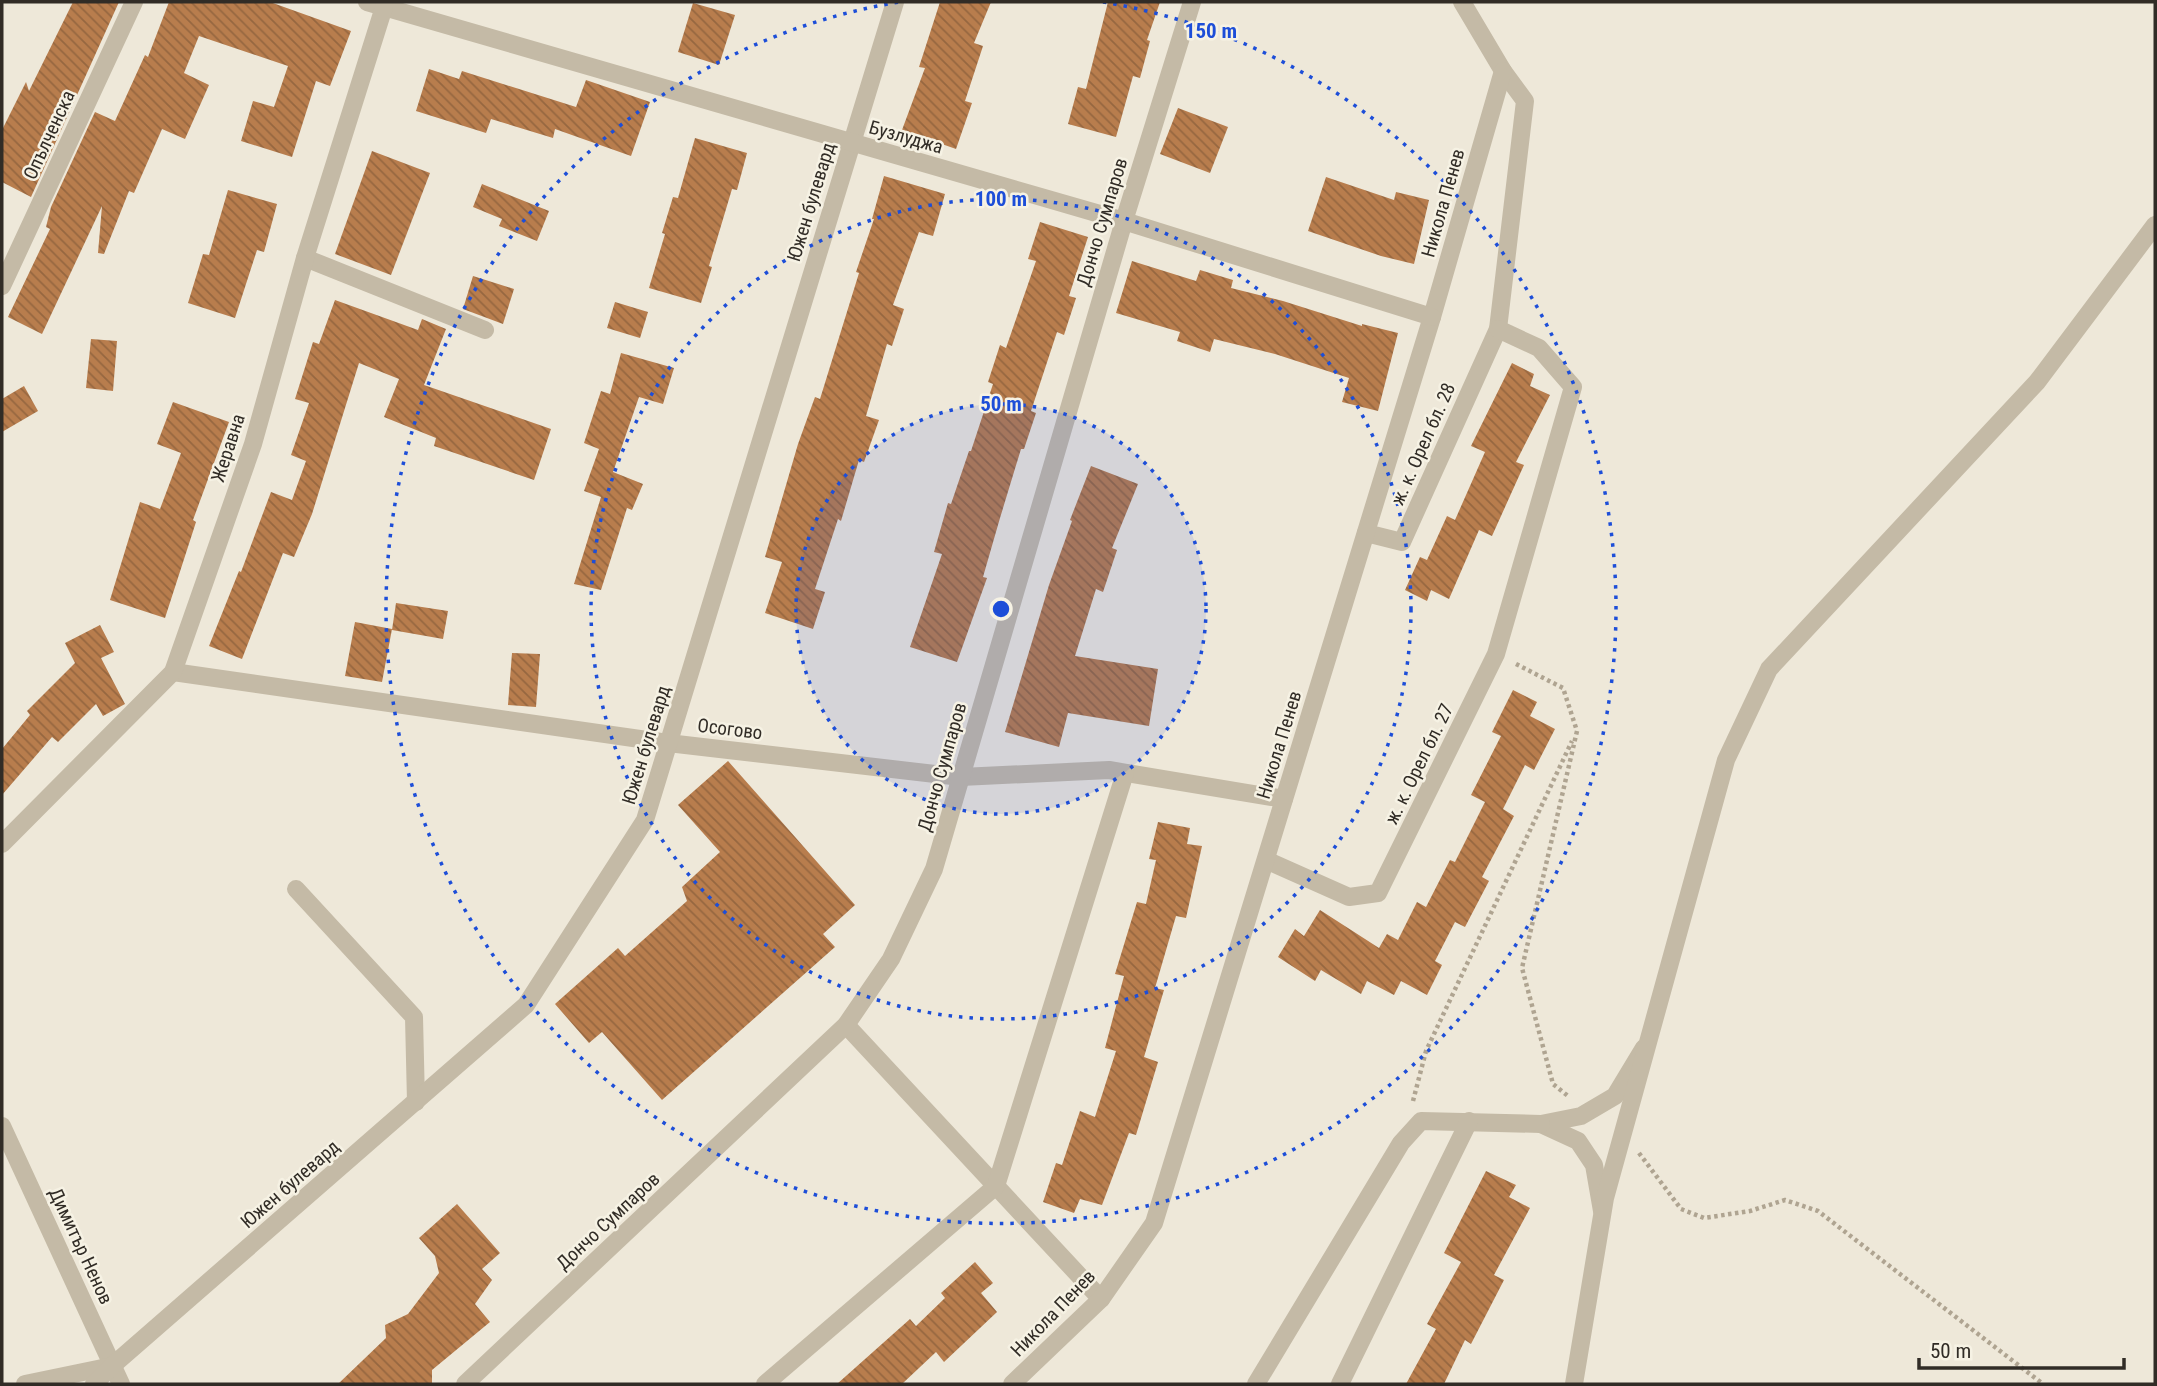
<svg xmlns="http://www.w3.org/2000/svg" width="2157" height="1386" viewBox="0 0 2157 1386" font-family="'Roboto Condensed',sans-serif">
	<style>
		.building { fill: url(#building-back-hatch) }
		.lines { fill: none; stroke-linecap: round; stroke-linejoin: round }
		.path { stroke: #afa491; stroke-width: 4.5; stroke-dasharray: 3.5 3.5; stroke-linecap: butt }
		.minor { stroke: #c4baa6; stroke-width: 18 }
		.tertiary { stroke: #c4baa6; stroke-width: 18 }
		.ring { fill: none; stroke: #1d4ed8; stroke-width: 3.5; stroke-dasharray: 3.5 7 }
		.labels { text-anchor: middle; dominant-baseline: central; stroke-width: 5; stroke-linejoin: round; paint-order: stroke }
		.street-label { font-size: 19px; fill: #312c26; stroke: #f6f2e4 }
		.centre { fill: #1d4ed8; stroke: #f6f2e4; stroke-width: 3.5 }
		.ring-label { font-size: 21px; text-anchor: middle; font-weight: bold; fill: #1d4ed8; stroke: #f6f2e4; stroke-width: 5; stroke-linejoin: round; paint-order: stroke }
	</style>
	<defs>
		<pattern id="building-back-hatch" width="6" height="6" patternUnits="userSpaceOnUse" patternTransform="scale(1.75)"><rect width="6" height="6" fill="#b87d4d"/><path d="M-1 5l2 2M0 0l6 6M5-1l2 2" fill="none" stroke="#966740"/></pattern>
	</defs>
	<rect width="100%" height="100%" fill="#eee8d9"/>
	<!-- building -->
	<g class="building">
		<path d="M 73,2 L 119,2 L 31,197 L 2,182 L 2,130 L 26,82 L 29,91 Z"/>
		<path d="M 169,2 L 270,2 L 351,31 L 330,86 L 316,81 L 292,157 L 241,141 L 253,101 L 274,107 L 288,66 L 199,36 L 184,73 L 209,85 L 185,139 L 162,129 L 134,193 L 129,191 L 104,254 L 98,253 L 102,206 L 42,334 L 8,317 L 50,229 L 46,227 L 51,207 L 95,112 L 115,121 L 145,55 L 148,57 Z"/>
		<path d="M 940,2 L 991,2 L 974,43 L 983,46 L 965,101 L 972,103 L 956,149 L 902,130 L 925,68 L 919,67 Z"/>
		<path d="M 1108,2 L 1160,2 L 1147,40 L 1150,41 L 1140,78 L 1133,76 L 1116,137 L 1068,124 L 1078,87 L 1086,89 Z"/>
		<path d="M 693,3 L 735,15 L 719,65 L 678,52 Z"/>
		<path d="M 429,69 L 459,79 L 462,71 L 576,107 L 586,80 L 650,102 L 631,156 L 555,129 L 553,138 L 491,119 L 486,133 L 416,111 Z"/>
		<path d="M 1178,108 L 1228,127 L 1210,173 L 1160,154 Z"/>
		<path d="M 695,138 L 747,153 L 737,190 L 732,189 L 709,266 L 712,267 L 701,303 L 649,288 L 665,234 L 662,233 L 673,197 L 678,198 Z"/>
		<path d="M 372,151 L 430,173 L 391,275 L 335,254 Z"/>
		<path d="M 884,176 L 945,194 L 933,236 L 919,232 L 893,305 L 904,309 L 892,346 L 887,344 L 866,416 L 879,420 L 864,462 L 859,460 L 841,521 L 838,519 L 815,589 L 825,592 L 813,629 L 765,613 L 782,562 L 765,557 L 798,444 L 815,397 L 820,399 L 859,273 L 856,272 L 874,219 L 872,219 Z"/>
		<path d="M 1326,177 L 1394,200 L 1396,192 L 1429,200 L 1414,264 L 1381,256 L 1308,231 Z"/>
		<path d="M 482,184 L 549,211 L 537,241 L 499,226 L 502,219 L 473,207 Z"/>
		<path d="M 228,190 L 277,204 L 264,252 L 257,250 L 235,318 L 188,303 L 203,254 L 209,255 Z"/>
		<path d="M 1040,222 L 1088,237 L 1069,296 L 1076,298 L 1064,335 L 1057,332 L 1031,411 L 1036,413 L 1024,449 L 1021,449 L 1000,518 L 983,577 L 987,578 L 957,662 L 910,647 L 942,554 L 934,552 L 948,503 L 951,504 L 969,451 L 971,451 L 993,384 L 988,382 L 1000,345 L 1006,348 L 1036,261 L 1028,259 Z"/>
		<path d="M 1132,261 L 1196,281 L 1200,270 L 1233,280 L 1231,288 L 1283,301 L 1362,326 L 1362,324 L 1398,333 L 1378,411 L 1342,402 L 1349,378 L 1275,354 L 1214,339 L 1210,352 L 1177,341 L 1180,332 L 1116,313 Z"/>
		<path d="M 473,276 L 514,289 L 503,324 L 463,309 Z"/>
		<path d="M 335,300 L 418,330 L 422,319 L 446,329 L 424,385 L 551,429 L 534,480 L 434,446 L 436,438 L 384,417 L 399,379 L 359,363 L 312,514 L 294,557 L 283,553 L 242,659 L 209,646 L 239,571 L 241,572 L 271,492 L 292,500 L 306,461 L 291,455 L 309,403 L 295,399 L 313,342 L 319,344 Z"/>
		<path d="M 615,302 L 648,312 L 640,338 L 607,328 Z"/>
		<path d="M 91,339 L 117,341 L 113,391 L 86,388 Z"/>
		<path d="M 621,353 L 674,368 L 663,404 L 639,397 L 613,472 L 643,484 L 632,510 L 627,508 L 601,590 L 574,584 L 601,497 L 584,491 L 599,449 L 584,443 L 601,391 L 610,394 Z"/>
		<path d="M 1512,363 L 1534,374 L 1530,386 L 1550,395 L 1516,462 L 1524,465 L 1492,536 L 1479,530 L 1449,599 L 1431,590 L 1427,601 L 1405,590 L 1420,557 L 1427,560 L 1447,516 L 1455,520 L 1485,452 L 1471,446 Z"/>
		<path d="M 24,386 L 38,411 L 2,432 L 2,399 Z"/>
		<path d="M 173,402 L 229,422 L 193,520 L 196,522 L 165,618 L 110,600 L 140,502 L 160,509 L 181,453 L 157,444 Z"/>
		<path d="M 1091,466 L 1138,484 L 1112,548 L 1117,550 L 1103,592 L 1096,589 L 1075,656 L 1158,669 L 1149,726 L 1068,713 L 1059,747 L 1005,732 L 1049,585 L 1072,521 L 1070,520 Z"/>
		<path d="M 396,603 L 448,611 L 443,639 L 392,630 Z"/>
		<path d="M 355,622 L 392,629 L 382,682 L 345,676 Z"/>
		<path d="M 100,625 L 114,652 L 101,658 L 125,704 L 103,716 L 96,704 L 58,742 L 52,737 L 2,795 L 2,749 L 30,715 L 27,711 L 75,663 L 65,643 Z"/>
		<path d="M 512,653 L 540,654 L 536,707 L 508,705 Z"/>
		<path d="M 1513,690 L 1537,702 L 1530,716 L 1555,729 L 1534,770 L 1525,765 L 1503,809 L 1514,816 L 1482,877 L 1489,881 L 1465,927 L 1455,922 L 1435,961 L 1442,965 L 1427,995 L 1401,981 L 1394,995 L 1367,981 L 1361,994 L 1321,970 L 1315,981 L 1278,957 L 1295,929 L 1304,936 L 1320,910 L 1379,948 L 1387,934 L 1398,940 L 1417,902 L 1426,907 L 1450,860 L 1455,862 L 1485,802 L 1471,795 L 1501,736 L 1492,732 Z"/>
		<path d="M 728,761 L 855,905 L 823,934 L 835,947 L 662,1100 L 602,1032 L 589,1043 L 555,1004 L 618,948 L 625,956 L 687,901 L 682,887 L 720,852 L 678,805 Z"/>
		<path d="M 1158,822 L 1190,828 L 1187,844 L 1202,846 L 1186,918 L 1176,916 L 1155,988 L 1164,990 L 1144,1057 L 1158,1062 L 1136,1135 L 1129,1133 L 1102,1205 L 1080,1199 L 1074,1213 L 1043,1202 L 1056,1163 L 1062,1165 L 1080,1111 L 1095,1117 L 1116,1051 L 1105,1048 L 1124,976 L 1115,974 L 1137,902 L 1146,904 L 1156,860 L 1149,859 Z"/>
		<path d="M 1486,1171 L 1516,1185 L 1509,1197 L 1530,1208 L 1494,1275 L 1504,1280 L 1471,1344 L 1465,1340 L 1444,1384 L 1406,1384 L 1436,1329 L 1427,1324 L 1461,1262 L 1444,1253 Z"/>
		<path d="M 457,1204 L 500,1253 L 482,1269 L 492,1280 L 475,1304 L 490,1322 L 432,1370 L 432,1384 L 338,1384 L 386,1338 L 385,1325 L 408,1314 L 439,1273 L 435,1256 L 419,1238 Z"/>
		<path d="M 975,1262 L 993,1283 L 981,1293 L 997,1312 L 944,1362 L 936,1352 L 902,1384 L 837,1384 L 910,1319 L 916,1326 L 945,1298 L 941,1293 Z"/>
	</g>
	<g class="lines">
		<!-- path -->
		<g class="path">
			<path d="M 1516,664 L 1563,688 L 1577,731 L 1522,968 L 1553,1084 L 1568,1096"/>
			<path d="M 1413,1101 L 1426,1051 L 1572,741"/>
			<path d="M 1639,1153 L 1681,1209 L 1704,1218 L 1750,1211 L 1785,1200 L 1818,1211 L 2043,1384"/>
		</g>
		<!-- minor -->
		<g class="minor">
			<path d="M 305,258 L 485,330"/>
			<path d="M 2,286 L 134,2"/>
			<path d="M 1366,533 L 1402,542 L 1498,329 L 1525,101 L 1503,71 L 1462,2"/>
			<path d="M 173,672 L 668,743 L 961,777 L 1109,770 L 1284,799"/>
			<path d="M 1266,860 L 1349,897 L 1378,893 L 1496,654 L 1573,387 L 1539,348 L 1498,329"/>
			<path d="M 296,889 L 414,1017 L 416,1102"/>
			<path d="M 846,1025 L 1101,1299"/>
			<path d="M 2,1126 L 121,1384"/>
			<path d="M 1602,1211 L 1594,1165 L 1578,1141 L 1541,1124 L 1581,1116 L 1615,1096 L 1644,1048"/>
			<path d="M 25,1384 L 112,1366"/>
			<path d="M 94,1384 L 112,1366 L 526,1005 L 645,820 L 895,2"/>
			<path d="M 465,1384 L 846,1025 L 891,959 L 934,869 L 1124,221 L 1192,2"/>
			<path d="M 765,1384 L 996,1186 L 1125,773"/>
			<path d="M 1012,1384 L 1101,1299 L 1154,1223 L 1432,317 L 1503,71"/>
			<path d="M 1256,1384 L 1401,1143 L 1421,1121 L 1541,1124"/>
			<path d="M 1340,1384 L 1469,1121"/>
		</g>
		<!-- tertiary -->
		<g class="tertiary">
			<path d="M 367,2 L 1124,221 L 1432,317"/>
			<path d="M 2,844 L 173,672 L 253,444 L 305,258 L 384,7"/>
			<path d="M 1574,1384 L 1605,1198 L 1726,760 L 1769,669 L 2037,382 L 2155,225"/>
		</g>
	</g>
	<!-- distance rings -->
	<circle cx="1001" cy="609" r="205" fill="#1d4ed8" fill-opacity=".12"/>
	<g class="ring">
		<circle cx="1001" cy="609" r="205"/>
		<circle cx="1001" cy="609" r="410"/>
		<path d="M1103 2A615 615 0 1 1 899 2"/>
	</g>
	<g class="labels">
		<!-- street labels -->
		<g class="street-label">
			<text transform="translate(49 135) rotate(-65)">Опълченска</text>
			<text transform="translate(906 137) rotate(16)">Бузлуджа</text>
			<text transform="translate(811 202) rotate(-73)">Южен булевард</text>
			<text transform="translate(1443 203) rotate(-74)">Никола Пенев</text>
			<text transform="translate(1102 222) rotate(-73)">Дончо Сумпаров</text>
			<text transform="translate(1423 444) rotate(-66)">ж. к. Орел бл. 28</text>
			<text transform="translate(228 448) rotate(-72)">Жеравна</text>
			<text transform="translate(730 729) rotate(7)">Осогово</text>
			<text transform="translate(646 745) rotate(-73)">Южен булевард</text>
			<text transform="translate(1279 745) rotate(-73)">Никола Пенев</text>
			<text transform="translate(1419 764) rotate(-64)">ж. к. Орел бл. 27</text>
			<text transform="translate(942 767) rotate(-74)">Дончо Сумпаров</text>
			<text transform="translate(290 1184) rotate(-41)">Южен булевард</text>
			<text transform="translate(608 1221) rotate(-43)">Дончо Сумпаров</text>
			<text transform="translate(81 1246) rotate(65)">Димитър Ненов</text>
			<text transform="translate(1053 1313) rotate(-46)">Никола Пенев</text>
		</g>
	</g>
	<circle cx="1001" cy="609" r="10" class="centre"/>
	<g class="ring-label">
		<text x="1211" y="38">150 m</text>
		<text x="1001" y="206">100 m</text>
		<text x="1001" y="411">50 m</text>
	</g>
	<!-- border -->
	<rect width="2157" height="1386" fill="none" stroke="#312c26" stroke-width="7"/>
	<!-- scale -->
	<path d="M1919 1358v10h205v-10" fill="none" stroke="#312c26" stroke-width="3.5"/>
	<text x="1930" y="1358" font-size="21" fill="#312c26" stroke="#f6f2e4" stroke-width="5" paint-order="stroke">50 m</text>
</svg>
